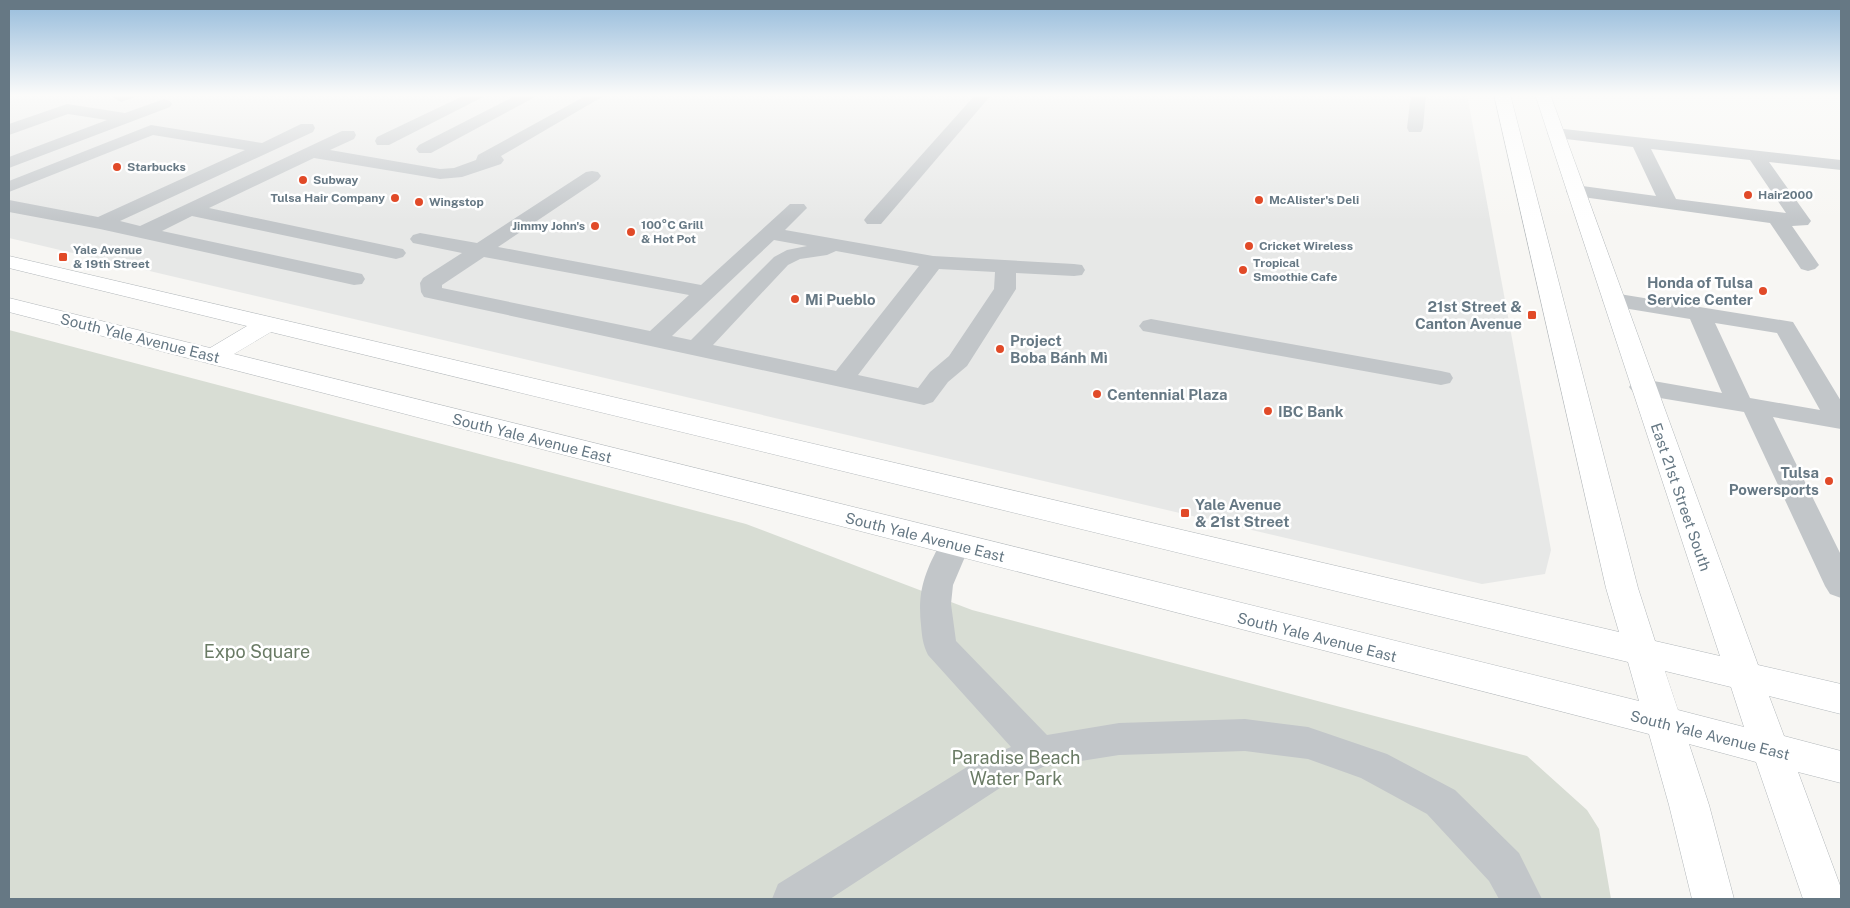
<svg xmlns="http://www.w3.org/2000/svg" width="1850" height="908" viewBox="0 0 1850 908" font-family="'Public Sans',sans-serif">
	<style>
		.built { fill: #e7e8e7 }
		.green { fill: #d8ddd4 }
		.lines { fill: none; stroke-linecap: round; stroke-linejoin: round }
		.major-casing { stroke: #b3b8bb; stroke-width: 1 }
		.minor { fill: #c2c6c9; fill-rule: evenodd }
		.major { fill: #fff; fill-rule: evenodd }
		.poi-dot { fill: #e14a28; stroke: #fff; stroke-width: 2 }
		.labels { text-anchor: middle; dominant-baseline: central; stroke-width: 5; stroke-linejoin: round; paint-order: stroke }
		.far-poi-label { font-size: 12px; font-weight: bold; fill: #667884; stroke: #fff; text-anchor: start }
		.poi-label { font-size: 15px; font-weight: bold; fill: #667884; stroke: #fff; text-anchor: start }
		.street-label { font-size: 15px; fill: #667884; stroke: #fff }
		.near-park-label { font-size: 18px; fill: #6a7b65; stroke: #fff }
	</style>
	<rect width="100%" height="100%" fill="#f7f6f3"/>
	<!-- built -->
	<path class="built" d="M 9,94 L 1467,94 L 1551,550 L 1545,574 L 1482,584 L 9,238 Z"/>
	<!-- green -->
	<path class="green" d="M 9,330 L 746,524 L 972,610 L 1527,756 L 1587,810 L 1599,829 L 1611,899 L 9,899 Z"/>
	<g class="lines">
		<defs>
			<path id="major" d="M 1494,94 L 1510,94 L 1638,588 L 1655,641 L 1720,656 L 1535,94 L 1550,94 L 1758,665 L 1841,684 L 1841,714 L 1769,696 L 1784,736 L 1841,751 L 1841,783 L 1798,772 L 1841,888 L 1841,899 L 1803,899 L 1756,762 L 1689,744 L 1709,805 L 1734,899 L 1692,899 L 1669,805 L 1649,734 L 9,312 L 9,298 L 210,348 L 247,326 L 9,268 L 9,256 L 1619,632 L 1606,588 ZM 271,332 L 1628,662 L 1639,701 L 234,354 ZM 1665,671 L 1731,687 L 1744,727 L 1678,710 Z"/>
		</defs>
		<!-- major casing -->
		<use href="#major" class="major-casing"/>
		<!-- minor -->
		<g class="minor">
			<path d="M 116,94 L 138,94 L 135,97 L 121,102 L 113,97 Z"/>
			<path d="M 467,94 L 486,94 L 483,97 L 389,145 L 377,145 L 375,141 L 377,137 Z"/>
			<path d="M 519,94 L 538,94 L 535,97 L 431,153 L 419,153 L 416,149 L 419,145 Z"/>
			<path d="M 589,94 L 607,94 L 501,156 L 504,160 L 501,164 L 462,177 L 440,179 L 314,158 L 209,208 L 403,249 L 406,253 L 403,257 L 396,259 L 192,216 L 162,231 L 362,274 L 365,279 L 362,284 L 354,285 L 100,229 L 9,212 L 9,200 L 98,217 L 245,150 L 153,135 L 9,192 L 9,181 L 151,125 L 262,143 L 301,124 L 313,124 L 315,128 L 313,132 L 120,221 L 140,226 L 342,131 L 354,131 L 356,135 L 354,139 L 330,150 L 440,169 L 454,168 L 476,160 L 478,155 Z"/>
			<path d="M 976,94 L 992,94 L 881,224 L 867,224 L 864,220 L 867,216 Z"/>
			<path d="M 1411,94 L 1426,94 L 1423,128 L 1421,132 L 1409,132 L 1407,128 Z"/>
			<path d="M 164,99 L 170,101 L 172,104 L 170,107 L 9,168 L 9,157 L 107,120 L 68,114 L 9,135 L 9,124 L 67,104 L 125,113 Z"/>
			<path d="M 1555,128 L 1841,160 L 1841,170 L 1769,162 L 1811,221 L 1808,225 L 1792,226 L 1819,265 L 1815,269 L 1808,271 L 1801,269 L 1770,223 L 1568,195 L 1566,191 L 1568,187 L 1575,185 L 1656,196 L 1633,147 L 1549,137 L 1547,133 L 1549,129 ZM 1651,149 L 1750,160 L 1786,213 L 1676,199 Z"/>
			<path d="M 592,171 L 598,172 L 601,176 L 598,180 L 498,247 L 701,285 L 790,204 L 804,204 L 807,208 L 785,230 L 933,256 L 1074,264 L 1082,265 L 1085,270 L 1082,275 L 1074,276 L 1016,273 L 1016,289 L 967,366 L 948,382 L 933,402 L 924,405 L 424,297 L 421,292 L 420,283 L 423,278 L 462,253 L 413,243 L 410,239 L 413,235 L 420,233 L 477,243 L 586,172 ZM 774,240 L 807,246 L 787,250 L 774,257 L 691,340 L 672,336 ZM 836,251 L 919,266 L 836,371 L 713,345 L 788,265 L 800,259 L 827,255 ZM 484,257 L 689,295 L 650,331 L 442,288 L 442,285 ZM 939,269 L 995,272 L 994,289 L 949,356 L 930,372 L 918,388 L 858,375 Z"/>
			<path d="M 1613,293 L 1793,322 L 1841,401 L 1841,429 L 1773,417 L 1841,555 L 1841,598 L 1830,594 L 1825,586 L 1744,412 L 1642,395 L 1633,392 L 1629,387 L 1633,382 L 1642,379 L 1722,393 L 1690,319 L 1605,305 L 1602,300 L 1605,295 ZM 1715,323 L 1777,333 L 1820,410 L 1750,398 Z"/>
			<path d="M 1151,319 L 1441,371 L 1450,373 L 1453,378 L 1450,383 L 1441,385 L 1143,331 L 1139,326 L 1143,321 Z"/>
			<path d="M 955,534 L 966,537 L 970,545 L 953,585 L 951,604 L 956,641 L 1047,735 L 1119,723 L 1245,719 L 1308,727 L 1387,754 L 1455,790 L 1519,853 L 1542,899 L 1499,899 L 1489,881 L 1427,814 L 1361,778 L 1308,759 L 1245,751 L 1119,755 L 1043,767 L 1003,786 L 830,899 L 772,899 L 778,884 L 975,762 L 1011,747 L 928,655 C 923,645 922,637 921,625 C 917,589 926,569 944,537 Z"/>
		</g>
		<!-- major -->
		<use href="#major" class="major"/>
	</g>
	<!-- sky -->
	<linearGradient id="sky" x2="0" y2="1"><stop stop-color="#95bbdb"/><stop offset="0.43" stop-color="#fbfbfa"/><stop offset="1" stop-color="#fbfbfa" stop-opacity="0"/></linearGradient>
	<rect width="1850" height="221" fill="url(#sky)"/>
	<!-- markers -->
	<g class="poi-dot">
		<circle cx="117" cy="167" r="5"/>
		<circle cx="303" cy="180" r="5"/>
		<circle cx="1748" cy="195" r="5"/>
		<circle cx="395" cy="198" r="5"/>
		<circle cx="1259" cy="200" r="5"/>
		<circle cx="419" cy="202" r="5"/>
		<circle cx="595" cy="226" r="5"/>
		<circle cx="631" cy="232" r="5"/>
		<circle cx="1249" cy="246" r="5"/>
		<rect x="58" y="252" width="10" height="10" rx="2.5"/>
		<circle cx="1243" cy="270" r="5"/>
		<circle cx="1763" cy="291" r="5"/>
		<circle cx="795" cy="299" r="5"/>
		<rect x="1527" y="310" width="10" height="10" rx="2.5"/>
		<circle cx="1000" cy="349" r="5"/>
		<circle cx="1097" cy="394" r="5"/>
		<circle cx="1268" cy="411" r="5"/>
		<circle cx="1829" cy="481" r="5"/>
		<rect x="1180" y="508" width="10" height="10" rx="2.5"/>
	</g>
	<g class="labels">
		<!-- far-poi labels -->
		<g class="far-poi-label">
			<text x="127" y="167">Starbucks</text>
			<text x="313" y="180">Subway</text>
			<text x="1758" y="195">Hair2000</text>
			<text x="385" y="198" text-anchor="end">Tulsa Hair Company</text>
			<text x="1269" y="200">McAlister's Deli</text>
			<text x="429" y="202">Wingstop</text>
			<text x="641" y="225">100°C Grill<tspan x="641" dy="14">&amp; Hot Pot</tspan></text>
			<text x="585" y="226" text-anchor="end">Jimmy John's</text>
			<text x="1259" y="246">Cricket Wireless</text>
			<text x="73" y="250">Yale Avenue<tspan x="73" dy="14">&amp; 19th Street</tspan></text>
			<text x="1253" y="263">Tropical<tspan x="1253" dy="14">Smoothie Cafe</tspan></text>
		</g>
		<!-- poi labels -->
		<g class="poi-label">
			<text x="1753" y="282" text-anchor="end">Honda of Tulsa<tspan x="1753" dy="17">Service Center</tspan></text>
			<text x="805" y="299">Mi Pueblo</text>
			<text x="1522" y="306" text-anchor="end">21st Street &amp;<tspan x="1522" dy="17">Canton Avenue</tspan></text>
			<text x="1010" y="340">Project<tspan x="1010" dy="17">Boba Bánh Mì</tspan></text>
			<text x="1107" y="394">Centennial Plaza</text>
			<text x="1278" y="411">IBC Bank</text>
			<text x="1819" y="472" text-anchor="end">Tulsa<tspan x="1819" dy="17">Powersports</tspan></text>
			<text x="1195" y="504">Yale Avenue<tspan x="1195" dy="17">&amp; 21st Street</tspan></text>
		</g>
		<!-- street labels -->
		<g class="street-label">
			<text transform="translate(140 338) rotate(14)">South Yale Avenue East</text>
			<text transform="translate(532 438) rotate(14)">South Yale Avenue East</text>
			<text transform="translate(1681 497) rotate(71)">East 21st Street South</text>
			<text transform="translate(925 537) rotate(14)">South Yale Avenue East</text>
			<text transform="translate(1317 637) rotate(14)">South Yale Avenue East</text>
			<text transform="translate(1710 735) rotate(14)">South Yale Avenue East</text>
		</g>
		<!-- near-park labels -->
		<g class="near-park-label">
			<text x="257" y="651">Expo Square</text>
			<text x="1016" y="757">Paradise Beach<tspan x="1016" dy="21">Water Park</tspan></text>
		</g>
	</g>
	<!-- border -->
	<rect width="1850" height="908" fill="none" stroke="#667884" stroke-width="20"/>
</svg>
